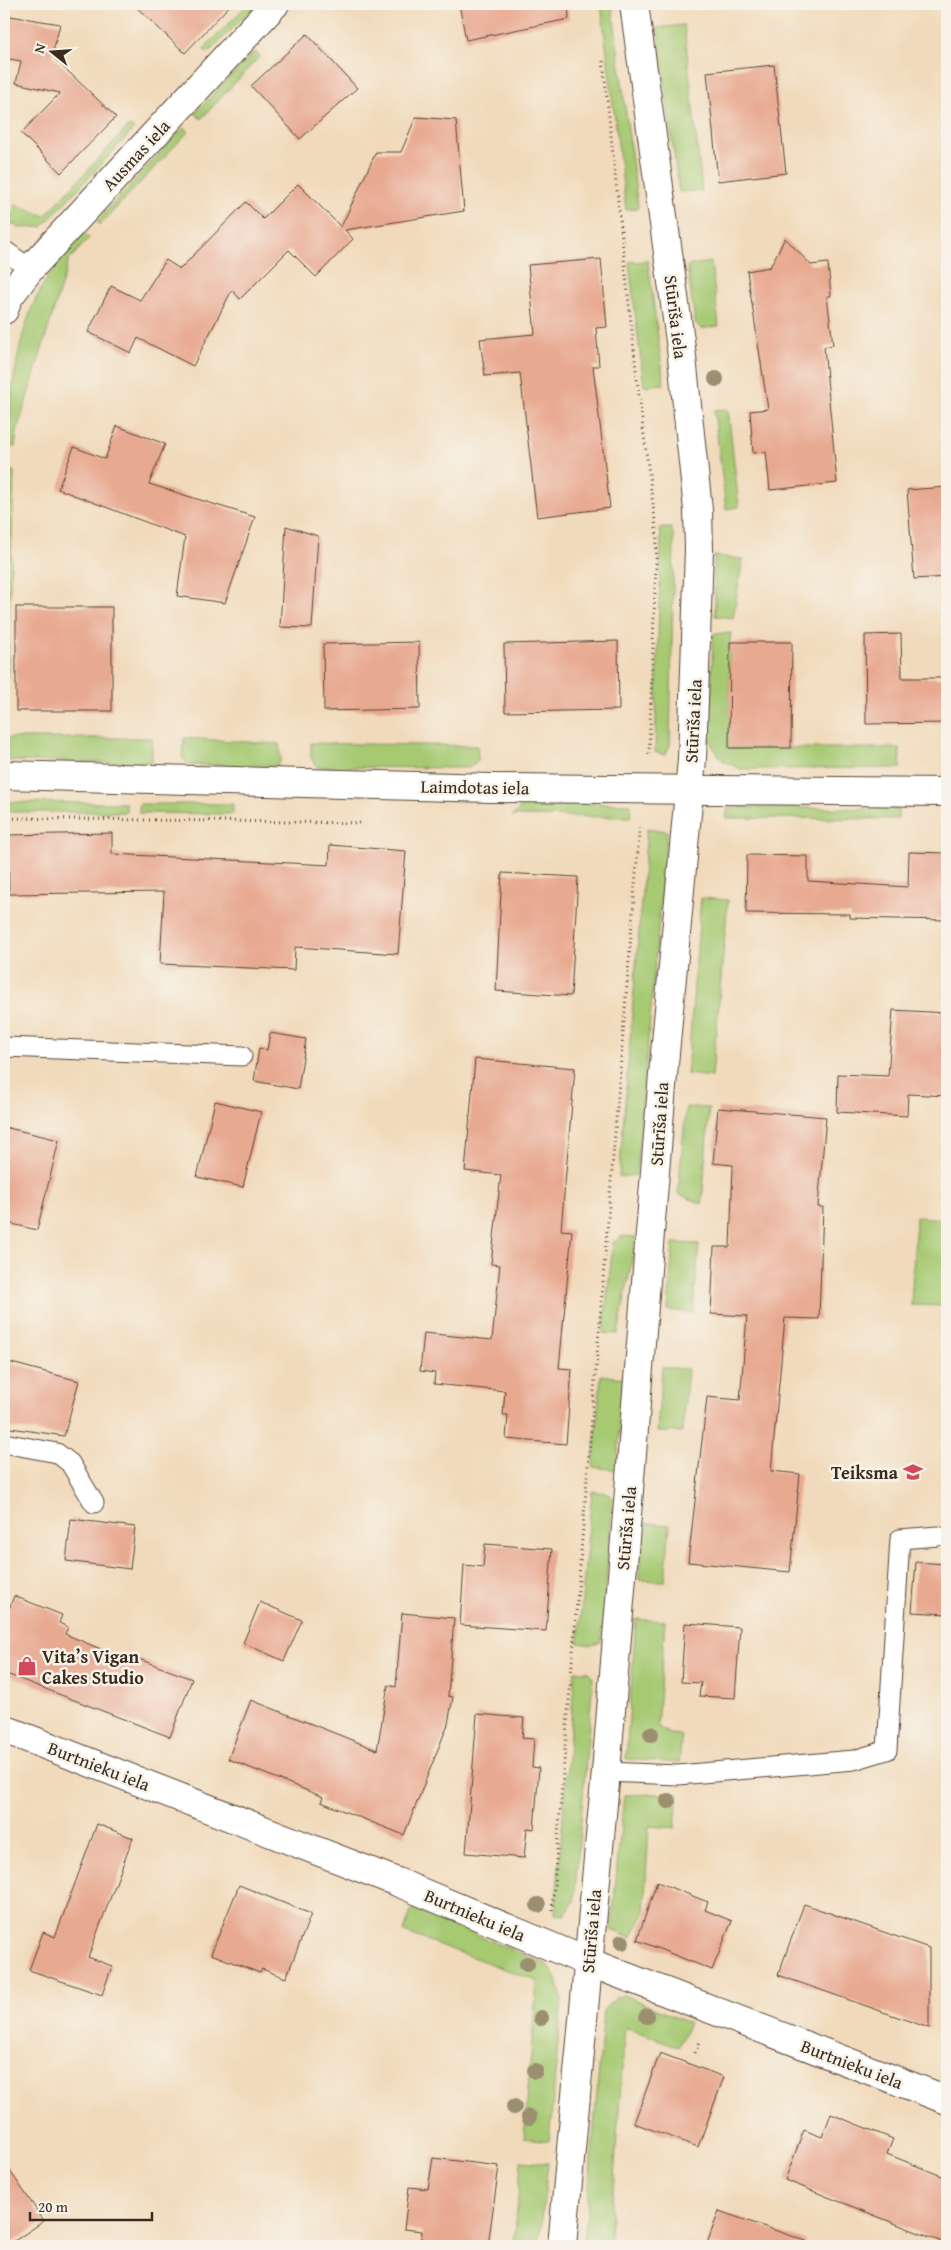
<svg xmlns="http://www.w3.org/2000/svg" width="951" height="2250" viewBox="0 0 951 2250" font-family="'Gentium Book Plus',serif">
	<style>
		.green { fill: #a6c972; stroke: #707a48 }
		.building { fill: #e8a991 }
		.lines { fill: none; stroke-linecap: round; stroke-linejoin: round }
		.service-casing { stroke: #564436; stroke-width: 21 }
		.minor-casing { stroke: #564436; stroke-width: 30 }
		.path { stroke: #564436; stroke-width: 3; stroke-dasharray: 1 4; stroke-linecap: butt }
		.service { stroke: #fff; stroke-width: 19 }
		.minor { stroke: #fff; stroke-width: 28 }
		.tree { fill: #9c8f70 }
		.labels { text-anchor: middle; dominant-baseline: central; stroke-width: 5; stroke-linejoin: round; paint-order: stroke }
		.street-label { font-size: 18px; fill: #3b2a1e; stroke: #f7f3e8 }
		.poi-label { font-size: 18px; font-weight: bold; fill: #3b2a1e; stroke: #f7f3e8; text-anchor: end }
	</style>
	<rect width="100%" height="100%" fill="#f7f3e8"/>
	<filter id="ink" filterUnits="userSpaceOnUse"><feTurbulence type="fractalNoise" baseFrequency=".02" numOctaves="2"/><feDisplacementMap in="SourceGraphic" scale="10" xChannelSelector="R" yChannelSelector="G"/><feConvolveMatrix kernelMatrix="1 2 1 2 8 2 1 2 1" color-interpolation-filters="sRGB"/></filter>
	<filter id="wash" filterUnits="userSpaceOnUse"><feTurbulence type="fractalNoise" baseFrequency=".0096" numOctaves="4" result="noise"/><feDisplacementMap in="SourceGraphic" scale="20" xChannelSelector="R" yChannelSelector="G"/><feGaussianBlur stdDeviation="1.12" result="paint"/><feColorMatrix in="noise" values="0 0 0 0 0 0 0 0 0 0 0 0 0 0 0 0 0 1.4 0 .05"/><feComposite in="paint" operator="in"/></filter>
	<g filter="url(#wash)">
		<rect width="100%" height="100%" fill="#f1dabb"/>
		<!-- green -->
		<g class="green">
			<path d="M 248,4 L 257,4 L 208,53 L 203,49 Z"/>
			<path d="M 601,4 L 612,4 L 638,208 L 626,210 Z"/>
			<path d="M 684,25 L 702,191 L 679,192 L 657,28 Z"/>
			<path d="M 255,51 L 260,56 L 201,119 L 195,113 Z"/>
			<path d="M 130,125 L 134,129 L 42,227 L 20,228 L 8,222 L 16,204 L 45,216 Z"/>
			<path d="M 184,127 L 188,132 L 100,225 L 97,221 Z"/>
			<path d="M 84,233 L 89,238 L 69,260 L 17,431 L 15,447 L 7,446 C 12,388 16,327 48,277 C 58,260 71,247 84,233 Z"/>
			<path d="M 648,261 L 664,384 L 644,386 L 629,262 Z"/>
			<path d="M 711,262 L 719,326 L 701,329 L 695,322 L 687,266 Z"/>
			<path d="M 728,409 L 739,507 L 726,509 L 714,410 Z"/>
			<path d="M 7,471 L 14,471 L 7,680 L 4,680 L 4,580 Z"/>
			<path d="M 659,528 L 671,528 L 674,537 L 670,746 L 665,755 L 655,752 L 661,535 Z"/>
			<path d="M 714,556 L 743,559 L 733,618 L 715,616 Z"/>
			<path d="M 731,633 L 730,642 L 730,748 L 899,748 L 901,768 L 741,769 L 723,761 L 709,741 L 713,634 Z"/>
			<path d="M 4,698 L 6,698 L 5,738 L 152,738 L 152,763 L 10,761 L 4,755 Z"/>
			<path d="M 184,738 L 279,744 L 281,759 L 277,766 L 189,765 L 182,758 Z"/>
			<path d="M 311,743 L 477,746 L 478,760 L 469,768 L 317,767 L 311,758 Z"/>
			<path d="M 4,802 L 126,803 L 126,812 L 4,812 Z"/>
			<path d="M 526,802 L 631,804 L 630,817 L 512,816 Z"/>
			<path d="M 139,804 L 233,804 L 233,814 L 139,813 Z"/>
			<path d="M 728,807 L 898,809 L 898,819 L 726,818 Z"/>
			<path d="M 647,828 L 667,831 L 636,1175 L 619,1177 Z"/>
			<path d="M 701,898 L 728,900 L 712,1077 L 687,1074 Z"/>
			<path d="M 686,1107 L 709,1108 L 702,1204 L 678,1194 Z"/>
			<path d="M 916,1217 L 947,1219 L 947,1306 L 911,1305 Z"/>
			<path d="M 622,1236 L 636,1237 L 618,1334 L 603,1333 L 613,1243 Z"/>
			<path d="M 673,1243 L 699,1244 L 693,1313 L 668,1310 Z"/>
			<path d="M 662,1367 L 688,1369 L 682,1432 L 657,1432 Z"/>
			<path d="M 601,1375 L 623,1378 L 617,1470 L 593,1467 Z"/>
			<path d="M 592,1491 L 607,1493 L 613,1498 L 601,1642 L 592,1645 L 578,1643 Z"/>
			<path d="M 642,1523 L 670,1525 L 665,1581 L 639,1580 Z"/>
			<path d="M 636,1619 L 665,1621 L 657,1726 L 669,1734 L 682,1735 L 679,1763 L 626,1759 Z"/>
			<path d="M 575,1671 L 588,1671 L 593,1678 L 574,1902 L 565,1915 L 555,1914 Z"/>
			<path d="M 678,1793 L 675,1828 L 649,1826 L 644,1913 L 631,1938 L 611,1930 L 624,1795 Z"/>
			<path d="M 412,1908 L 546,1964 L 557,1980 L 562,1998 L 549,2141 L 524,2138 L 537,1981 L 404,1932 Z"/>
			<path d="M 623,1995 L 689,2023 L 679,2047 L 625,2027 L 609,2246 L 584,2246 L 604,2009 L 616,1998 Z"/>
			<path d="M 521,2161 L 548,2163 L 539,2246 L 514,2246 Z"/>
		</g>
		<g id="blocks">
			<!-- building -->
			<g class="building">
				<path d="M 133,4 L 231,4 L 185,53 Z"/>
				<path d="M 459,4 L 568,4 L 569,19 L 466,40 Z"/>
				<path d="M 4,15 L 60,24 L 52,56 L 116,117 L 61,173 L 21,133 L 60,93 L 16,83 L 21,61 L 4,58 Z"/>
				<path d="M 307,34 L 357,88 L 300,139 L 251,86 Z"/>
				<path d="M 774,65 L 786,173 L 718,181 L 707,72 Z"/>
				<path d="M 416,117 L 456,120 L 464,211 L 345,230 L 353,239 L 316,277 L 289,250 L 240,299 L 232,290 L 193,366 L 138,338 L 131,353 L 88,332 L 111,286 L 140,300 L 166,260 L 180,269 L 246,202 L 263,219 L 298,184 L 341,227 L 376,152 L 401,152 Z"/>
				<path d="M 785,238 L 811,265 L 828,263 L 831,296 L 827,296 L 833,345 L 824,347 L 837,483 L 770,490 L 766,452 L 753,453 L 750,411 L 768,409 L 747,271 L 770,267 Z"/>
				<path d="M 601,259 L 607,327 L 596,328 L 599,366 L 593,366 L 610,508 L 537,517 L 520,373 L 485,376 L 480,339 L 535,334 L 528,265 Z"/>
				<path d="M 117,426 L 165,444 L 149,484 L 255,517 L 225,603 L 177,596 L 185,537 L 58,489 L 74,447 L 105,459 Z"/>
				<path d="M 947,487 L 947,577 L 914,579 L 907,490 Z"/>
				<path d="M 286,526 L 318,536 L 312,628 L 280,627 Z"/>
				<rect x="16" y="607" width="96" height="104"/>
				<path d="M 901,634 L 902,678 L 947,678 L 947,723 L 866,724 L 865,635 Z"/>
				<path d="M 618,641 L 619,710 L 505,712 L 504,644 Z"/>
				<path d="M 419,642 L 420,709 L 324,711 L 323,644 Z"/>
				<path d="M 730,642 L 792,642 L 791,748 L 729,748 Z"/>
				<path d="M 112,833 L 112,854 L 329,865 L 330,845 L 406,851 L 398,954 L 295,947 L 294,970 L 160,964 L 164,892 L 9,894 L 8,835 Z"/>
				<path d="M 909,852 L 947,853 L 947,920 L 850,918 L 850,914 L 746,913 L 747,855 L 808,856 L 808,881 L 908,887 Z"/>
				<path d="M 502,873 L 578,877 L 571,996 L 496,991 Z"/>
				<path d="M 893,1010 L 947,1013 L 947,1096 L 908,1094 L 907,1116 L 837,1112 L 838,1074 L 888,1076 Z"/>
				<path d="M 270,1033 L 306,1039 L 298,1089 L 254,1081 L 259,1048 L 267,1050 Z"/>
				<path d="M 475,1059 L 575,1068 L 561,1230 L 572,1231 L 559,1368 L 572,1369 L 566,1444 L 506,1439 L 508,1415 L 503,1415 L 505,1391 L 434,1384 L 435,1373 L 420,1371 L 424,1333 L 492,1340 L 500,1265 L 491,1264 L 501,1175 L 465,1171 Z"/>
				<path d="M 215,1101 L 261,1112 L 243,1187 L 197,1177 Z"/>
				<path d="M 718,1108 L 826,1117 L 818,1207 L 823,1207 L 819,1319 L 785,1318 L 771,1471 L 800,1474 L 790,1572 L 688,1562 L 707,1397 L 740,1400 L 747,1316 L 711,1314 L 714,1247 L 730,1247 L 733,1165 L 713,1163 Z"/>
				<path d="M 4,1127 L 59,1140 L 37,1230 L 4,1222 Z"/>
				<path d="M 4,1361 L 79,1381 L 64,1436 L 4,1427 Z"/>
				<path d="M 71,1519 L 135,1527 L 130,1569 L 66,1561 Z"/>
				<path d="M 485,1544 L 552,1549 L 546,1631 L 460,1625 L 464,1565 L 483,1567 Z"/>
				<path d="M 916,1562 L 947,1564 L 947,1614 L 912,1612 Z"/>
				<path d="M 14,1596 L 62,1615 L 59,1623 L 68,1627 L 65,1634 L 134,1663 L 136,1658 L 192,1679 L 170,1737 L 4,1673 L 4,1622 Z"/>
				<path d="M 260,1602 L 302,1620 L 284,1661 L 243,1643 Z"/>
				<path d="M 402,1613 L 454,1618 L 448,1696 L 453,1697 L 448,1724 L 404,1835 L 321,1802 L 323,1797 L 228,1759 L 251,1700 L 377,1750 L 388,1685 L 396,1687 Z"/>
				<path d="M 685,1623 L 740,1627 L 735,1698 L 699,1696 L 701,1683 L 681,1682 Z"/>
				<path d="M 477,1714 L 524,1718 L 522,1738 L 534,1739 L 532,1767 L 539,1768 L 534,1829 L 527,1828 L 524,1858 L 466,1853 Z"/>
				<path d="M 97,1824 L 133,1838 L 88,1957 L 112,1966 L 102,1995 L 29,1970 L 43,1932 L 55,1937 Z"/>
				<path d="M 657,1882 L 708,1902 L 705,1910 L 732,1921 L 712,1970 L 637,1940 Z"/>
				<path d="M 239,1885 L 311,1914 L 286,1978 L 262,1969 L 260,1973 L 211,1954 Z"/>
				<path d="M 804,1904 L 929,1948 L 929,2028 L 778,1975 Z"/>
				<path d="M 660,2053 L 724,2077 L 698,2147 L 634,2123 Z"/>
				<path d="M 831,2114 L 893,2139 L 887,2154 L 947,2178 L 947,2244 L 785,2180 L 804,2130 L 822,2137 Z"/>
				<path d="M 433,2158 L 499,2166 L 488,2246 L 420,2246 L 422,2231 L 404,2229 L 409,2187 L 428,2189 Z"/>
				<path d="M 4,2162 L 44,2221 L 7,2246 L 4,2246 Z"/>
				<path d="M 719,2211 L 806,2241 L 805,2246 L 706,2246 Z"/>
			</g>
		</g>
	</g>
	<g filter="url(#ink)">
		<use href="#blocks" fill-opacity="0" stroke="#564436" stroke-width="1"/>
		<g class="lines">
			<defs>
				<g id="service">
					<path d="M 4,250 L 30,269"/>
					<path d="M 4,1047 L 242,1056"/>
					<path d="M 4,1443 L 57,1453 L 70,1463 L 94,1503"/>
					<path d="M 606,1772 L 678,1775 L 854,1760 L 887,1750 L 900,1539 L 938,1536"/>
				</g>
				<g id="minor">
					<path d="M 4,310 L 8,298 L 30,269 L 275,4"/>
					<path d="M 4,775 L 492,788 L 947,792"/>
					<path d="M 4,1729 L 397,1882 L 588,1962 L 947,2100"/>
					<path d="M 562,2246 L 606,1772 L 662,1086 L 692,759 L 699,549 L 698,510 L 681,348 L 634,4"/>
				</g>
			</defs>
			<!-- service casing -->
			<use href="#service" class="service-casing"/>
			<!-- minor casing -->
			<use href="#minor" class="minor-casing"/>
			<!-- path -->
			<g class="path">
				<path d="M 603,61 L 639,397 L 657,536 L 649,754"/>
				<path d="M 4,688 L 6,689"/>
				<path d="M 4,818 L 364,823"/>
				<path d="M 552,1910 L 640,824"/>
				<path d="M 695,2053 L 700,2042"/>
			</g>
			<!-- service -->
			<use href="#service" class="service"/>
			<!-- minor -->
			<use href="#minor" class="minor"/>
		</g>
		<!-- trees -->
		<g class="tree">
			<circle cx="716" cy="379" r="8"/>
			<circle cx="651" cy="1734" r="8"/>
			<circle cx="668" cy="1801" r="8"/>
			<circle cx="538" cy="1905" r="8"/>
			<circle cx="622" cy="1942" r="8"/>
			<circle cx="527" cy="1964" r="8"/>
			<circle cx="647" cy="2016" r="8"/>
			<circle cx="541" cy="2018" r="8"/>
			<circle cx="535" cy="2071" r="8"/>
			<circle cx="514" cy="2107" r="8"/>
			<circle cx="529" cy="2117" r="8"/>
		</g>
	</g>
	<!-- icons -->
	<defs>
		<symbol id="school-bare" viewBox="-9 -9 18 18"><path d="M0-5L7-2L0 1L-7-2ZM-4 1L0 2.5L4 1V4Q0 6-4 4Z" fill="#d1495b" stroke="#f7f3e8" stroke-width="2.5" paint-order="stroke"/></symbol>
		<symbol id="shop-bare" viewBox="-9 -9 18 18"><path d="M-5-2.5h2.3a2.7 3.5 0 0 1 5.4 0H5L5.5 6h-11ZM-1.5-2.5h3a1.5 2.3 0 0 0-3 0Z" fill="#d1495b" stroke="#f7f3e8" stroke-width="2.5" paint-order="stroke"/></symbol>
	</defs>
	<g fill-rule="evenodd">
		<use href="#school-bare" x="899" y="1458" width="28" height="28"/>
		<use href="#shop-bare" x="13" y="1652" width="28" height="28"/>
	</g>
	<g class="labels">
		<!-- street labels -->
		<g class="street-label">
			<text transform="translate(136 155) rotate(-47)">Ausmas iela</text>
			<text transform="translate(676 317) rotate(83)">Stūrīša iela</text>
			<text transform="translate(693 721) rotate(-87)">Stūrīša iela</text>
			<text transform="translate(475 787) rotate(1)">Laimdotas iela</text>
			<text transform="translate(659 1124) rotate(-86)">Stūrīša iela</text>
			<text transform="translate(626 1528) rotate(-85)">Stūrīša iela</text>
			<text transform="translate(99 1766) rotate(21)">Burtnieku iela</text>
			<text transform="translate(475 1915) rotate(23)">Burtnieku iela</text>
			<text transform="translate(591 1931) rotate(-85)">Stūrīša iela</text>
			<text transform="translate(852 2064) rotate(21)">Burtnieku iela</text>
		</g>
		<!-- poi labels -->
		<g class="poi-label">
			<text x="898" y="1472">Teiksma</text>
			<text x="42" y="1656" text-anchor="start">Vita’s Vigan<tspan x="42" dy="21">Cakes Studio</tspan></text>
		</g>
	</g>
	<!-- margin -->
	<rect width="951" height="2250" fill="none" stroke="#f7f3e8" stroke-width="20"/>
	<!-- north arrow -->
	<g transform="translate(52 52) rotate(287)" stroke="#f7f3e8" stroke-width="4" paint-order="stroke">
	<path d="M0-4L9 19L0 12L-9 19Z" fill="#3b2a1e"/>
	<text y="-8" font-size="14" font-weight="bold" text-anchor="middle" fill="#3b2a1e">N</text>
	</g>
	<!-- scale -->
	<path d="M30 2212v8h122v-8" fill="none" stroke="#3b2a1e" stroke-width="2.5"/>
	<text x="38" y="2212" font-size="15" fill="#3b2a1e" stroke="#f7f3e8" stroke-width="4" paint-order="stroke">20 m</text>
</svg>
